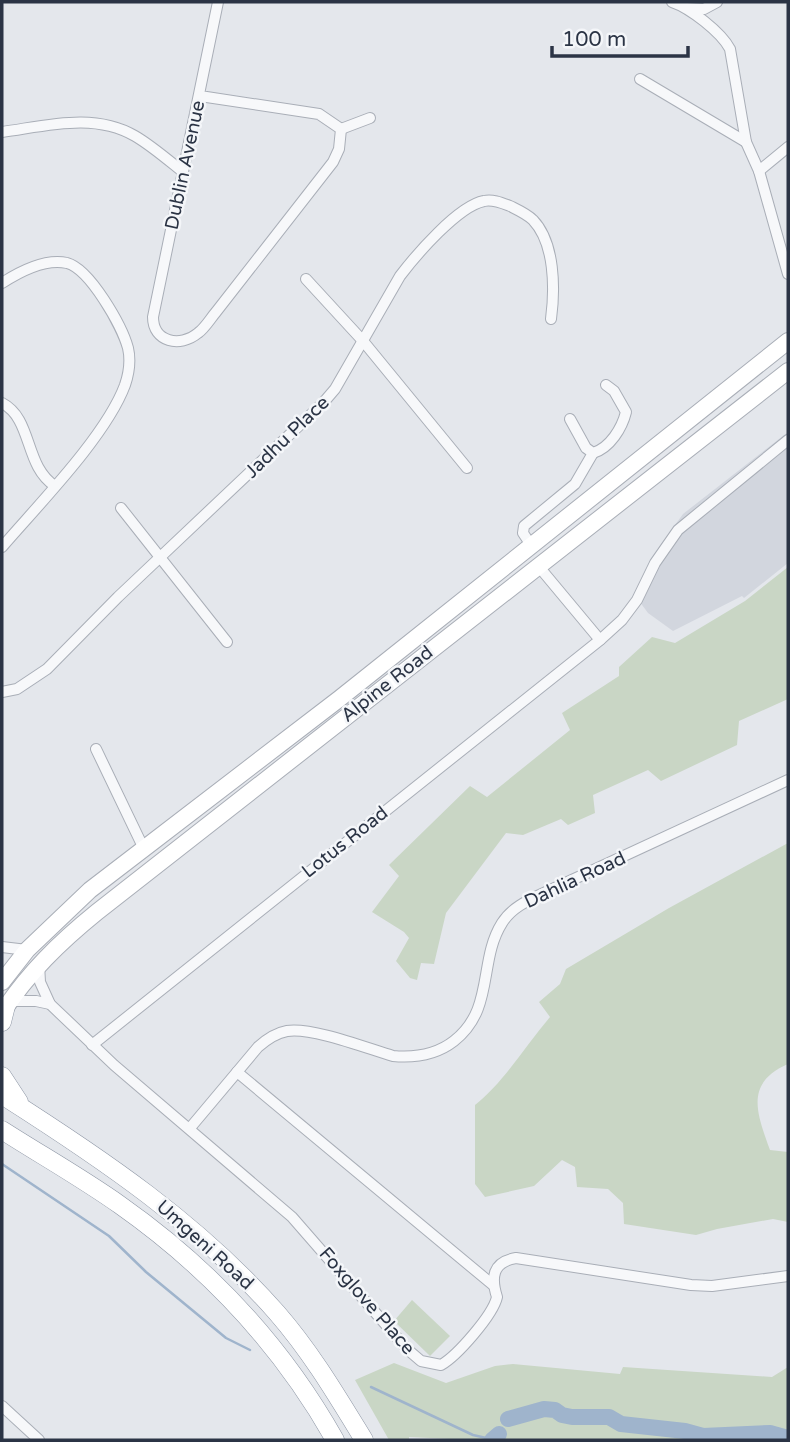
<svg xmlns="http://www.w3.org/2000/svg" width="790" height="1442" viewBox="0 0 790 1442" font-family="'Varela Round',sans-serif">
	<style>
		.built { fill: #d2d6de }
		.green { fill: #c9d6c5 }
		.lines { fill: none; stroke-linecap: round; stroke-linejoin: round }
		.stream { stroke: #9fb4cc; stroke-width: 2.5 }
		.river { stroke: #9fb4cc; stroke-width: 16 }
		.minor-casing { stroke: #a9aeb7; stroke-width: 12 }
		.secondary-casing { stroke: #a9aeb7; stroke-width: 18 }
		.trunk-casing { stroke: #8b94a3; stroke-width: 19 }
		.minor { stroke: #f7f8fa; stroke-width: 10 }
		.secondary { stroke: #fff; stroke-width: 16 }
		.trunk { stroke: #fff; stroke-width: 18 }
		.labels { text-anchor: middle; dominant-baseline: central; stroke-width: 5; stroke-linejoin: round; paint-order: stroke }
		.street-label { font-size: 19px; fill: #2b3445; stroke: #f4f6f9 }
	</style>
	<rect width="100%" height="100%" fill="#e4e7ec"/>
	<!-- built -->
	<path class="built" d="M 788,432 L 788,563 L 744,598 L 742,596 L 673,631 L 648,613 L 634,594 L 639,588 L 659,547 L 683,514 Z"/>
	<!-- green -->
	<g class="green">
		<path d="M 788,567 L 788,699 L 739,721 L 737,745 L 661,781 L 648,770 L 593,795 L 595,813 L 568,825 L 561,819 L 523,835 L 506,833 L 446,913 L 434,964 L 421,963 L 417,980 L 410,978 L 396,961 L 409,938 L 404,932 L 372,912 L 399,876 L 389,865 L 470,786 L 487,797 L 570,730 L 562,713 L 619,676 L 619,667 L 652,637 L 675,643 L 745,601 Z"/>
		<path d="M 788,843 L 788,1064 C 744,1083 757,1114 770,1150 L 788,1152 L 788,1222 L 773,1219 L 717,1229 L 696,1235 L 624,1224 L 623,1203 L 608,1189 L 577,1187 L 575,1167 L 562,1160 L 534,1186 L 485,1197 L 475,1184 L 475,1105 C 505,1081 525,1046 550,1017 L 539,1002 L 560,984 L 566,969 L 669,908 Z"/>
		<path d="M 412,1300 L 450,1336 L 430,1356 L 394,1321 Z"/>
		<path d="M 394,1363 L 446,1383 L 495,1366 L 513,1364 L 620,1374 L 623,1367 L 772,1377 L 788,1367 L 788,1440 L 472,1440 L 409,1437 L 409,1440 L 389,1440 L 355,1380 Z"/>
	</g>
	<g class="lines">
		<!-- stream -->
		<g class="stream">
			<path d="M 2,1164 L 109,1236 L 146,1272 L 226,1338 L 250,1350"/>
			<path d="M 371,1387 L 473,1435 L 495,1440"/>
		</g>
		<!-- river -->
		<g class="river">
			<path d="M 508,1419 L 544,1409 L 555,1410 L 562,1415 L 572,1417 L 609,1417 L 621,1424 L 685,1431 L 703,1436 L 770,1433 L 788,1438"/>
			<path d="M 492,1440 L 499,1434"/>
		</g>
		<defs>
			<g id="minor">
				<path d="M 672,2 C 690,8 721,32 730,49 L 746,142 L 759,171 L 788,274"/>
				<path d="M 687,8 L 704,9 L 717,2"/>
				<path d="M 640,79 L 746,142"/>
				<path d="M 200,96 L 319,114 L 341,129 L 339,149 L 333,162 L 216,312 C 210,319 205,328 198,333 C 180,348 153,342 153,317 L 218,2"/>
				<path d="M 341,129 L 370,118"/>
				<path d="M 2,132 C 46,126 94,112 135,136 C 152,146 168,160 183,172"/>
				<path d="M 759,171 L 788,147"/>
				<path d="M 306,279 L 363,341 L 467,468"/>
				<path d="M 2,283 C 19,272 45,258 67,263 C 90,269 122,326 128,348 C 131,361 129,373 125,385 C 106,436 39,504 2,547"/>
				<path d="M 2,403 C 33,419 24,466 55,486"/>
				<path d="M 570,419 L 586,448 L 593,453 C 610,448 622,428 626,412 L 614,391 L 606,385"/>
				<path d="M 121,508 L 227,642"/>
				<path d="M 531,545 L 523,533 L 524,526 L 575,484 L 593,453"/>
				<path d="M 540,568 L 600,640"/>
				<path d="M 2,692 L 17,689 L 47,669 L 118,597 L 323,403 L 335,389 L 400,276 C 416,255 458,206 484,201 C 493,199 502,203 510,206 C 518,210 527,214 533,220 C 555,243 555,289 551,319"/>
				<path d="M 96,749 L 144,849"/>
				<path d="M 2,947 L 27,950"/>
				<path d="M 39,964 L 40,982 L 50,1004 L 114,1065 L 292,1217 L 407,1349 L 421,1361 L 441,1365 C 457,1356 493,1315 497,1297 C 491,1278 492,1262 516,1258 L 691,1285 L 712,1286 L 788,1276"/>
				<path d="M 11,1001 L 36,1001 L 50,1004"/>
				<path d="M 92,1045 L 600,640 L 622,620 L 637,600 L 655,563 L 678,530 L 788,440"/>
				<path d="M 237,1072 L 493,1285"/>
				<path d="M 190,1128 L 258,1047 C 267,1039 276,1033 287,1031 C 312,1027 366,1048 393,1056 C 415,1058 436,1055 454,1041 C 495,1009 478,961 502,923 C 512,907 529,900 546,892 L 788,780"/>
				<path d="M 2,1406 L 39,1440"/>
			</g>
			<g id="secondary">
				<path d="M 2,982 L 27,950 L 90,890 L 339,699 L 788,341"/>
				<path d="M 2,1013 C 28,973 60,942 97,912 L 788,371"/>
			</g>
			<g id="trunk">
				<path d="M 2,1022 L 6,1006"/>
				<path d="M 2,1076 L 19,1102"/>
				<path d="M 2,1095 C 101,1158 199,1224 277,1313 C 311,1352 337,1396 364,1440"/>
				<path d="M 2,1130 C 41,1155 82,1178 120,1205 C 208,1267 282,1346 335,1440"/>
			</g>
		</defs>
		<!-- minor casing -->
		<use href="#minor" class="minor-casing"/>
		<!-- secondary casing -->
		<use href="#secondary" class="secondary-casing"/>
		<!-- trunk casing -->
		<use href="#trunk" class="trunk-casing"/>
		<!-- minor -->
		<use href="#minor" class="minor"/>
		<!-- secondary -->
		<use href="#secondary" class="secondary"/>
		<!-- trunk -->
		<use href="#trunk" class="trunk"/>
	</g>
	<g class="labels">
		<!-- street labels -->
		<g class="street-label">
			<text transform="translate(185 165) rotate(-78)">Dublin Avenue</text>
			<text transform="translate(287 437) rotate(-44)">Jadhu Place</text>
			<text transform="translate(387 684) rotate(-38)">Alpine Road</text>
			<text transform="translate(345 842) rotate(-38)">Lotus Road</text>
			<text transform="translate(575 880) rotate(-25)">Dahlia Road</text>
			<text transform="translate(205 1245) rotate(42)">Umgeni Road</text>
			<text transform="translate(367 1301) rotate(49)">Foxglove Place</text>
		</g>
	</g>
	<!-- border -->
	<rect width="790" height="1442" fill="none" stroke="#2b3445" stroke-width="7"/>
	<!-- scale -->
	<path d="M552 46v10h136v-10" fill="none" stroke="#2b3445" stroke-width="3.5"/>
	<text x="562" y="46" font-size="21" fill="#2b3445" stroke="#f4f6f9" stroke-width="5" paint-order="stroke">100 m</text>
</svg>
